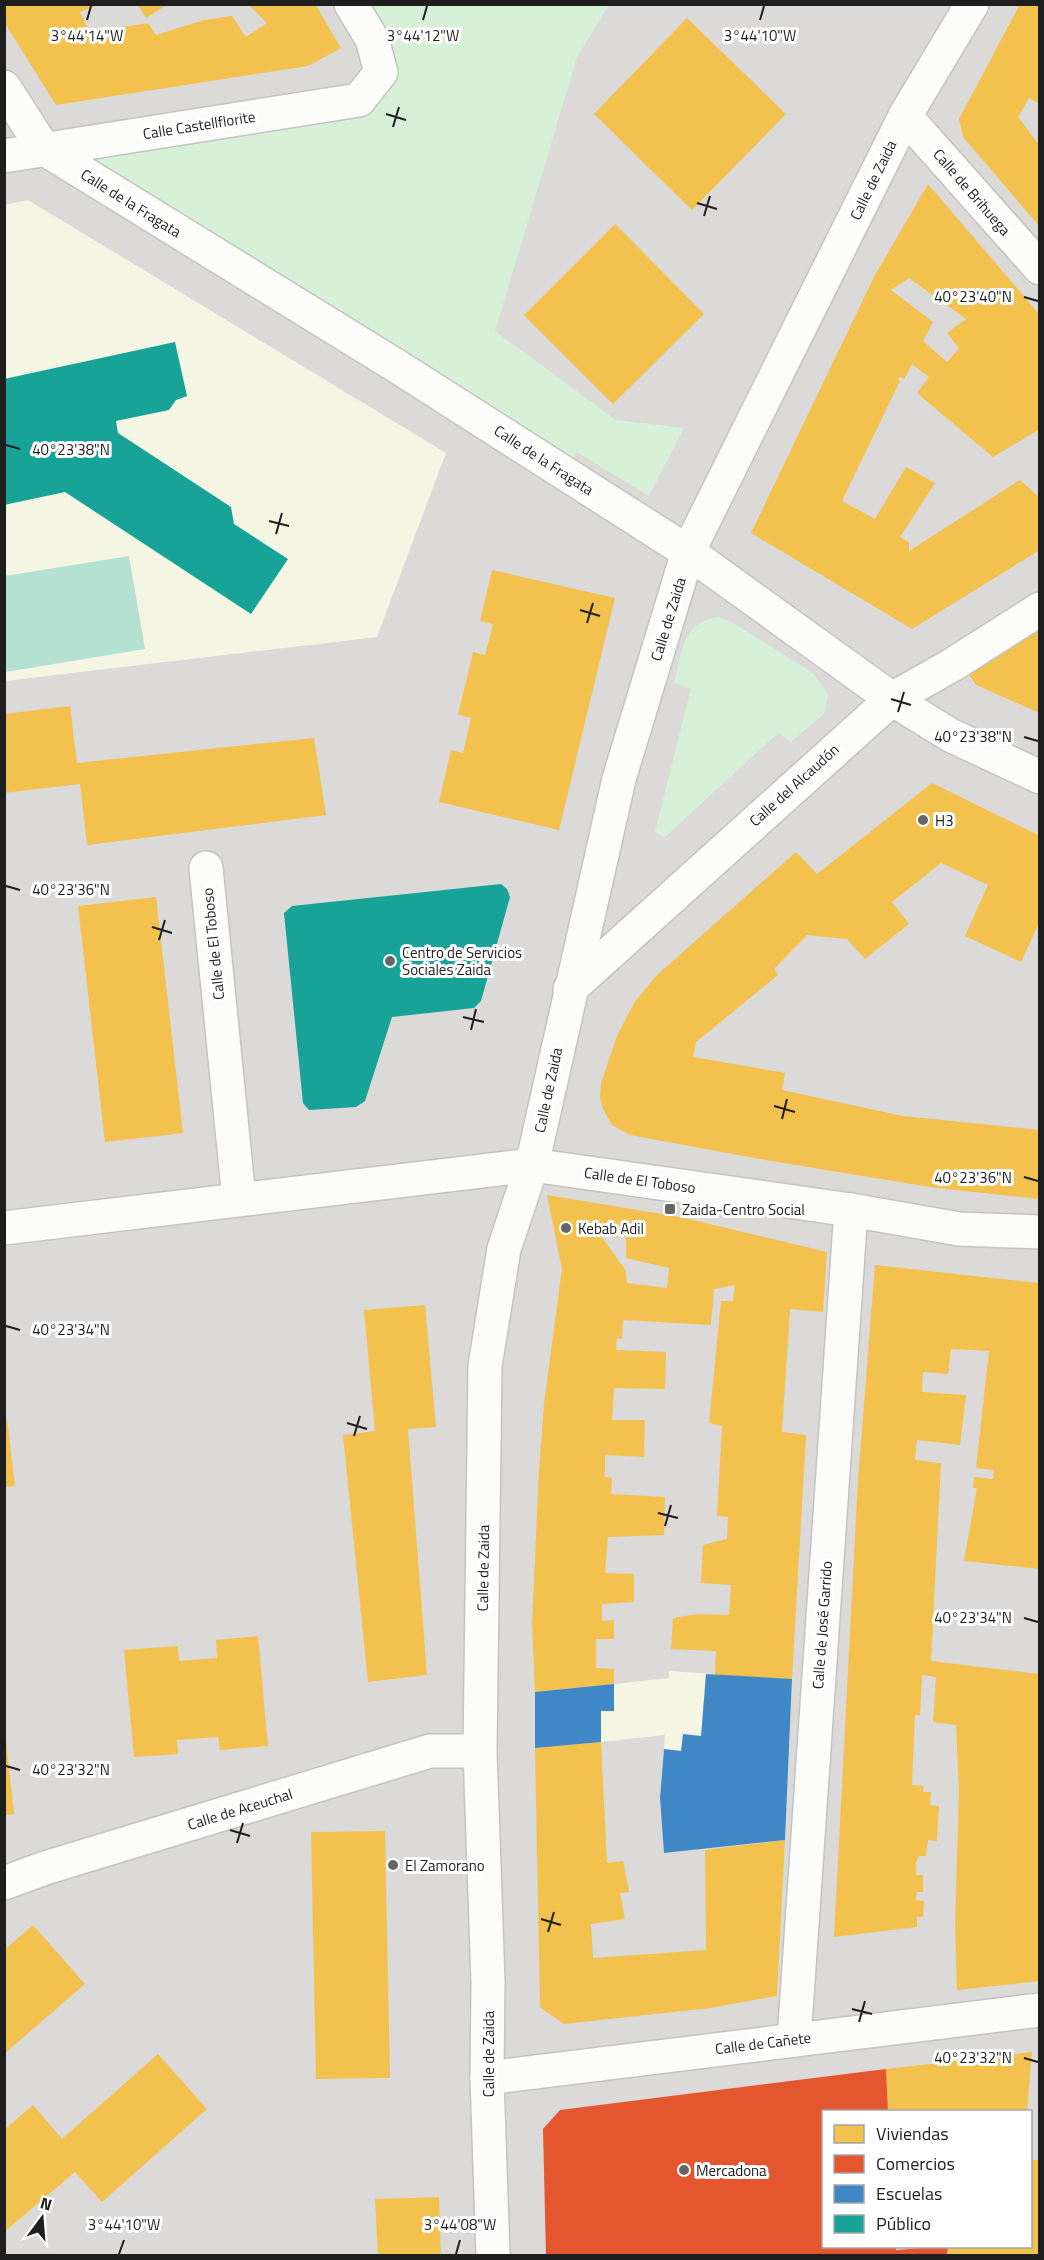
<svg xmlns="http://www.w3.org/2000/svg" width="1044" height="2260" viewBox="0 0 1044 2260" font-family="'Titillium Web',sans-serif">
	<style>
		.residential { fill: #dbdad8; fill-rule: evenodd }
		.education { fill: #f4f5e2 }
		.park { fill: #d6f1d8 }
		.pitch { fill: #b4e1d2 }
		.homes { fill: #f2c14e; fill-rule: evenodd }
		.shops { fill: #e4572e }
		.schools { fill: #3f88c5 }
		.public { fill: #17a398 }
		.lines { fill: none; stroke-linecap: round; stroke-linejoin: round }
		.street-casing { stroke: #c3c3c1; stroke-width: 36 }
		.street { stroke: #fcfcfb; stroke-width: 33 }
		.ticks { fill: none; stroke: #1e1e1e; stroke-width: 2 }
		.poi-dot { fill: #666664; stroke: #fff; stroke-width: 2 }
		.labels { text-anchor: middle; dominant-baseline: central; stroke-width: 6; stroke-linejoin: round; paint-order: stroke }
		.street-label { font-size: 15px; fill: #1e1e1e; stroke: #fff }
		.poi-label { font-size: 15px; fill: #1e1e1e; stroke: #fff; text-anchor: start }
		.ticks-label { font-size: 15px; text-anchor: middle; fill: #1e1e1e; stroke: #fff; stroke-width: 6; stroke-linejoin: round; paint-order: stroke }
	</style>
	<rect width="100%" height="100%" fill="#ecebe6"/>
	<!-- residential -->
	<path class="residential" d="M 5,5 L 1039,5 L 1039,2255 L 5,2256 ZM 824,2112 L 1030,2112 L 1030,2246 L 824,2246 Z"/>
	<!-- education -->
	<g class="education">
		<path d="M 28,200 L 446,453 L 377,637 L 5,681 L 4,205 Z"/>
		<path d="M 669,1671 L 792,1679 L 785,1840 L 664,1853 L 660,1798 L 665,1735 L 601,1742 L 601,1711 L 614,1684 L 669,1678 Z"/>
	</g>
	<!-- park -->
	<g class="park">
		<path d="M 351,5 L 609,5 L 577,57 L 495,331 L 616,420 L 684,428 L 649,496 L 577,452 L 564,473 L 43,148 L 359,100 L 381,71 Z"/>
		<path d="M 719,617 L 735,624 L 813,673 L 828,694 L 824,714 L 791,742 L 778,733 L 664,838 L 655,832 L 691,689 L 674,683 C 683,652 681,622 719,617 Z"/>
	</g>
	<!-- pitch -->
	<path class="pitch" d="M 129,556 L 145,649 L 5,672 L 5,576 Z"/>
	<!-- homes -->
	<g class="homes">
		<path d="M 4,4 L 100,4 L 80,12 L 90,32 L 148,23 L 156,35 L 204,20 L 232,16 L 246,37 L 267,23 L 248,4 L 315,4 L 341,48 L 308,66 L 56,105 L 4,22 Z"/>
		<path d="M 137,4 L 168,4 L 146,18 Z"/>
		<path d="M 1020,4 L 1040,4 L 1040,104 L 1029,98 L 1018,117 L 1040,146 L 1040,227 L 963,137 L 959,119 Z"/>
		<path d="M 687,18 L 786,114 L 692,210 L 594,114 Z"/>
		<path d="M 928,184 L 1040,315 L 1040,429 L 993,457 L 917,393 L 929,377 L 912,364 L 904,379 L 900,377 L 898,379 L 900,381 L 842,501 L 875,519 L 906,467 L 935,483 L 900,537 L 909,542 L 909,551 L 1020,480 L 1040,498 L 1040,550 L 912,629 L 751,533 L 874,277 ZM 909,278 L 966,319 L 947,333 L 959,348 L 947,362 L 923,341 L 933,322 L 891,290 Z"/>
		<path d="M 615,224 L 704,314 L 613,404 L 524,315 Z"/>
		<path d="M 492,570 L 615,598 L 559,830 L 439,802 L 451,750 L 463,753 L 471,718 L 458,715 L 473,652 L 485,655 L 493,624 L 480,621 Z"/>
		<path d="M 1040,622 L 1040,713 L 976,685 L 965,669 Z"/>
		<path d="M 70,706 L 77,763 L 314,738 L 326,815 L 87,845 L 80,784 L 4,793 L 4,714 Z"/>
		<path d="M 932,783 L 1040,836 L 1040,921 L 1021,962 L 965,936 L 988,885 L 941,863 L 892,902 L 909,924 L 865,959 L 847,939 L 807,935 L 774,969 L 778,975 L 696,1042 L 693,1057 L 785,1073 L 782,1090 L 903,1116 L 1040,1130 L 1040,1199 L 936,1188 L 771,1161 L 630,1135 L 612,1125 L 603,1109 L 600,1097 L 601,1083 L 617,1036 L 634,1003 L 657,975 L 796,852 L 817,874 Z"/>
		<path d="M 156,897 L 183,1133 L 105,1142 L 78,906 Z"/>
		<path d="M 547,1195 L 680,1217 L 827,1252 L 823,1312 L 790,1309 L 782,1432 L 806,1435 L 792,1679 L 715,1676 L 716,1651 L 671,1649 L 673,1618 L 697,1614 L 729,1615 L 731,1585 L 701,1583 L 703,1545 L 727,1539 L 728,1517 L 717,1516 L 722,1426 L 709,1423 L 721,1301 L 733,1301 L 735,1285 L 714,1289 L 711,1325 L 623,1320 L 622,1339 L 617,1338 L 616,1350 L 666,1352 L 665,1389 L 614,1388 L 612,1420 L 645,1420 L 644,1457 L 605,1455 L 605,1477 L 612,1478 L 611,1494 L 665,1497 L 664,1535 L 608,1537 L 605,1573 L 634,1574 L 634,1602 L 602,1604 L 602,1621 L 614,1620 L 614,1639 L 596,1639 L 596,1668 L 614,1669 L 614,1684 L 535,1692 L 532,1623 L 539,1471 L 544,1404 L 562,1269 ZM 601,1236 L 626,1237 L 626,1258 L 669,1268 L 667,1288 L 627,1283 L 626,1271 Z"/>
		<path d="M 875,1265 L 1039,1283 L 1040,1569 L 964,1561 L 977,1488 L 973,1488 L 974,1477 L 993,1479 L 994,1470 L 976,1468 L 989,1351 L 951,1349 L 948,1374 L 923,1372 L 922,1392 L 966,1395 L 960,1445 L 917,1440 L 915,1460 L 941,1463 L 931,1661 L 1040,1674 L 1040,1981 L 957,1990 L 955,1923 L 959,1790 L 956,1725 L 933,1722 L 936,1677 L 922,1675 L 920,1715 L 915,1715 L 912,1785 L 924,1786 L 923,1792 L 931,1792 L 930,1805 L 939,1806 L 937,1841 L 928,1840 L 926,1856 L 919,1856 L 916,1862 L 916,1875 L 923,1875 L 923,1892 L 917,1892 L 916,1900 L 924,1901 L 923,1917 L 917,1917 L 917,1927 L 834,1937 L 858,1480 Z"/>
		<path d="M 425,1305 L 436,1427 L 408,1429 L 427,1675 L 368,1682 L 343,1435 L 375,1431 L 364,1310 Z"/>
		<path d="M 4,1419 L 7,1419 L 15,1486 L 4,1487 Z"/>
		<path d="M 258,1636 L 268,1746 L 220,1750 L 218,1737 L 177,1740 L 178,1754 L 134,1757 L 124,1650 L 178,1646 L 179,1661 L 217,1658 L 216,1640 Z"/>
		<path d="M 5,1731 L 14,1814 L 5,1815 Z"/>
		<path d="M 601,1742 L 607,1863 L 623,1861 L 629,1892 L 620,1893 L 625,1919 L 591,1924 L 593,1958 L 706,1950 L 705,1850 L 785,1840 L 777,1996 L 710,2008 L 564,2024 L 540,2007 L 535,1748 Z"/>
		<path d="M 385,1831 L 390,2078 L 316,2079 L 311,1832 Z"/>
		<path d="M 33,1925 L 85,1984 L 4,2054 L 4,1950 Z"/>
		<path d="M 1032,2052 L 1027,2112 L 888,2112 L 886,2069 Z"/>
		<path d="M 158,2054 L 207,2109 L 102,2202 L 75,2172 L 4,2232 L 4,2130 L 33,2105 L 62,2139 Z"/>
		<path d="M 1032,2160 L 1040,2160 L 1040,2256 L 948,2256 L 949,2247 L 1030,2247 Z"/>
		<path d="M 439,2197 L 441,2256 L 378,2256 L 375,2199 Z"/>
	</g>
	<!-- shops -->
	<path class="shops" d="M 886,2069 L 888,2112 L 824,2112 L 824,2246 L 896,2246 L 896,2250 L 948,2246 L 947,2256 L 546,2256 L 543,2129 L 560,2110 Z"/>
	<!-- schools -->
	<g class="schools">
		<path d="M 706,1674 L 792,1679 L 785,1840 L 664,1853 L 660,1798 L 664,1749 L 681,1751 L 683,1734 L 701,1736 Z"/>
		<path d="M 614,1684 L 614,1711 L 601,1711 L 601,1742 L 535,1748 L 535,1692 Z"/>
	</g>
	<!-- public -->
	<g class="public">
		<path d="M 175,342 L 187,396 L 176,400 L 169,410 L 116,421 L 118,433 L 231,507 L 234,524 L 288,559 L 251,614 L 65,492 L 4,505 L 4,379 Z"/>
		<path d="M 501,884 L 507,889 L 510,897 L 481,1001 L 474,1008 L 392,1017 L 365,1101 L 356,1107 L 309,1110 L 303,1103 L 284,913 L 292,906 Z"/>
	</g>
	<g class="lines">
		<defs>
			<g id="street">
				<path d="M 4,87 L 43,148 L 395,365 L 688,552 L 892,699 L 950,735 L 1040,777"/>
				<path d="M 905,116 L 1040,268"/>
				<path d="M 4,156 L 359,100 L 381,72 L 372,39 L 351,4"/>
				<path d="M 206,868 L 239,1199"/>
				<path d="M 570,989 L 892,699 L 952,665 L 1040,609"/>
				<path d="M 4,1228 L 532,1165 L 851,1210 L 959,1229 L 1040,1232"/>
				<path d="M 4,1883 L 45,1868 L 430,1751 L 480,1751"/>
				<path d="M 794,2040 L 851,1210"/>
				<path d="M 487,2078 L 1040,2010"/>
				<path d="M 493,2256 L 487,2078 L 488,1982 L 480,1751 L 485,1366 L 504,1249 L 532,1165 L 619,779 L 688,552 L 905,116 L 972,4"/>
			</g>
		</defs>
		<!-- street casing -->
		<use href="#street" class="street-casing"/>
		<!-- street -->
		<use href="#street" class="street"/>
	</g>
	<!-- ticks -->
	<path class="ticks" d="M 87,20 L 91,6M 423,20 L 427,6M 760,20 L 764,6M 386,114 L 406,120M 393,127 L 399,107M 697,203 L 717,209M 704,216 L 710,196M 1024,297 L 1038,301M 6,445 L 20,449M 269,521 L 289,526M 276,534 L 282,513M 580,610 L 600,616M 587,623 L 593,603M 891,699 L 911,705M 898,712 L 904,692M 1024,737 L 1038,741M 6,886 L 20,890M 152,927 L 172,933M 159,940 L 165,920M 463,1017 L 484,1022M 471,1030 L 476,1009M 774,1106 L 795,1112M 782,1119 L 787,1099M 1024,1177 L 1038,1181M 6,1326 L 20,1330M 347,1423 L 367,1429M 354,1436 L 360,1416M 658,1513 L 678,1518M 665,1526 L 671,1505M 1024,1618 L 1038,1622M 6,1766 L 20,1770M 230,1830 L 250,1836M 237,1843 L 243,1823M 541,1919 L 561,1925M 548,1932 L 554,1912M 852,2009 L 872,2014M 859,2022 L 865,2001M 1024,2058 L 1038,2062M 119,2254 L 124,2240M 456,2254 L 460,2240"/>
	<!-- markers -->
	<g class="poi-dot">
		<circle cx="923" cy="820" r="6"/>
		<circle cx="390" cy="961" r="6"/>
		<rect x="664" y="1203" width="12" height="12" rx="3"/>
		<circle cx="566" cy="1228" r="6"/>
		<circle cx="393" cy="1865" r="6"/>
		<circle cx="684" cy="2170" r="6"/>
	</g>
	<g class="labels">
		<!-- street labels -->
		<g class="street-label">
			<text transform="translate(199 125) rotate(-9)">Calle Castellflorite</text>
			<text transform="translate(873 180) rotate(-64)">Calle de Zaida</text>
			<text transform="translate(972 192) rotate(49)">Calle de Brihuega</text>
			<text transform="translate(131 203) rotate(32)">Calle de la Fragata</text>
			<text transform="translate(544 460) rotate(33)">Calle de la Fragata</text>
			<text transform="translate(668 619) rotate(-73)">Calle de Zaida</text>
			<text transform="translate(794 785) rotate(-42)">Calle del Alcaudón</text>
			<text transform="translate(213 944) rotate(-96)">Calle de El Toboso</text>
			<text transform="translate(548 1090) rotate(-78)">Calle de Zaida</text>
			<text transform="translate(640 1180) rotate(8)">Calle de El Toboso</text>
			<text transform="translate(483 1568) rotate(-89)">Calle de Zaida</text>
			<text transform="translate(822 1625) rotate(-86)">Calle de José Garrido</text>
			<text transform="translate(240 1809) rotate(-17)">Calle de Aceuchal</text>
			<text transform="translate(763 2043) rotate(-7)">Calle de Cañete</text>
			<text transform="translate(488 2054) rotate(-90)">Calle de Zaida</text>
		</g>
		<!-- poi labels -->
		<g class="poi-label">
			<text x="935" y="820">H3</text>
			<text x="402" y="952">Centro de Servicios<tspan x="402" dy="17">Sociales Zaida</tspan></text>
			<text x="682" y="1209">Zaida-Centro Social</text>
			<text x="578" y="1228">Kebab Adil</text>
			<text x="405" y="1865">El Zamorano</text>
			<text x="696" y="2170">Mercadona</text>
		</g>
	</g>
	<g class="ticks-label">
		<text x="87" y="41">3°44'14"W</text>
		<text x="423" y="41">3°44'12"W</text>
		<text x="760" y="41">3°44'10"W</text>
		<text x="973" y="302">40°23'40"N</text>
		<text x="71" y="455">40°23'38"N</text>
		<text x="973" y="742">40°23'38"N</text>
		<text x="71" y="895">40°23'36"N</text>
		<text x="973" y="1183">40°23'36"N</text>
		<text x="71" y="1335">40°23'34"N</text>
		<text x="973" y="1623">40°23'34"N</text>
		<text x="71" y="1775">40°23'32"N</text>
		<text x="973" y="2063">40°23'32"N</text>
		<text x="124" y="2230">3°44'10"W</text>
		<text x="460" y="2230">3°44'08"W</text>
	</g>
	<!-- border -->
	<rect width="1044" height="2260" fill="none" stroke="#1e1e1e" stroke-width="12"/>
	<!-- legend -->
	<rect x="822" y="2110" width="210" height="138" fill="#ffffff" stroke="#a5a5a5" stroke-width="1.5"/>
	<rect x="834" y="2125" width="30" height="18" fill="#f2c14e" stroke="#a5a5a5" stroke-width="1.5"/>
	<text x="876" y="2140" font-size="18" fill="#1e1e1e">Viviendas</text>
	<rect x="834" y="2155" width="30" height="18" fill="#e4572e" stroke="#a5a5a5" stroke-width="1.5"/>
	<text x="876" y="2170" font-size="18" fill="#1e1e1e">Comercios</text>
	<rect x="834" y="2185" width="30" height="18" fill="#3f88c5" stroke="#a5a5a5" stroke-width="1.5"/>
	<text x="876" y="2200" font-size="18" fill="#1e1e1e">Escuelas</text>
	<rect x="834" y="2215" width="30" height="18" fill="#17a398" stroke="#a5a5a5" stroke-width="1.5"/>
	<text x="876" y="2230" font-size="18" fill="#1e1e1e">Público</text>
	<!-- north arrow -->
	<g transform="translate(42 2218) rotate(16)" stroke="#ffffff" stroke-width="4.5" paint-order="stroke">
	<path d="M0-4.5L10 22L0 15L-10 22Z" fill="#1e1e1e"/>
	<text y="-9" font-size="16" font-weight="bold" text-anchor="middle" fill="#1e1e1e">N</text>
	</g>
</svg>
